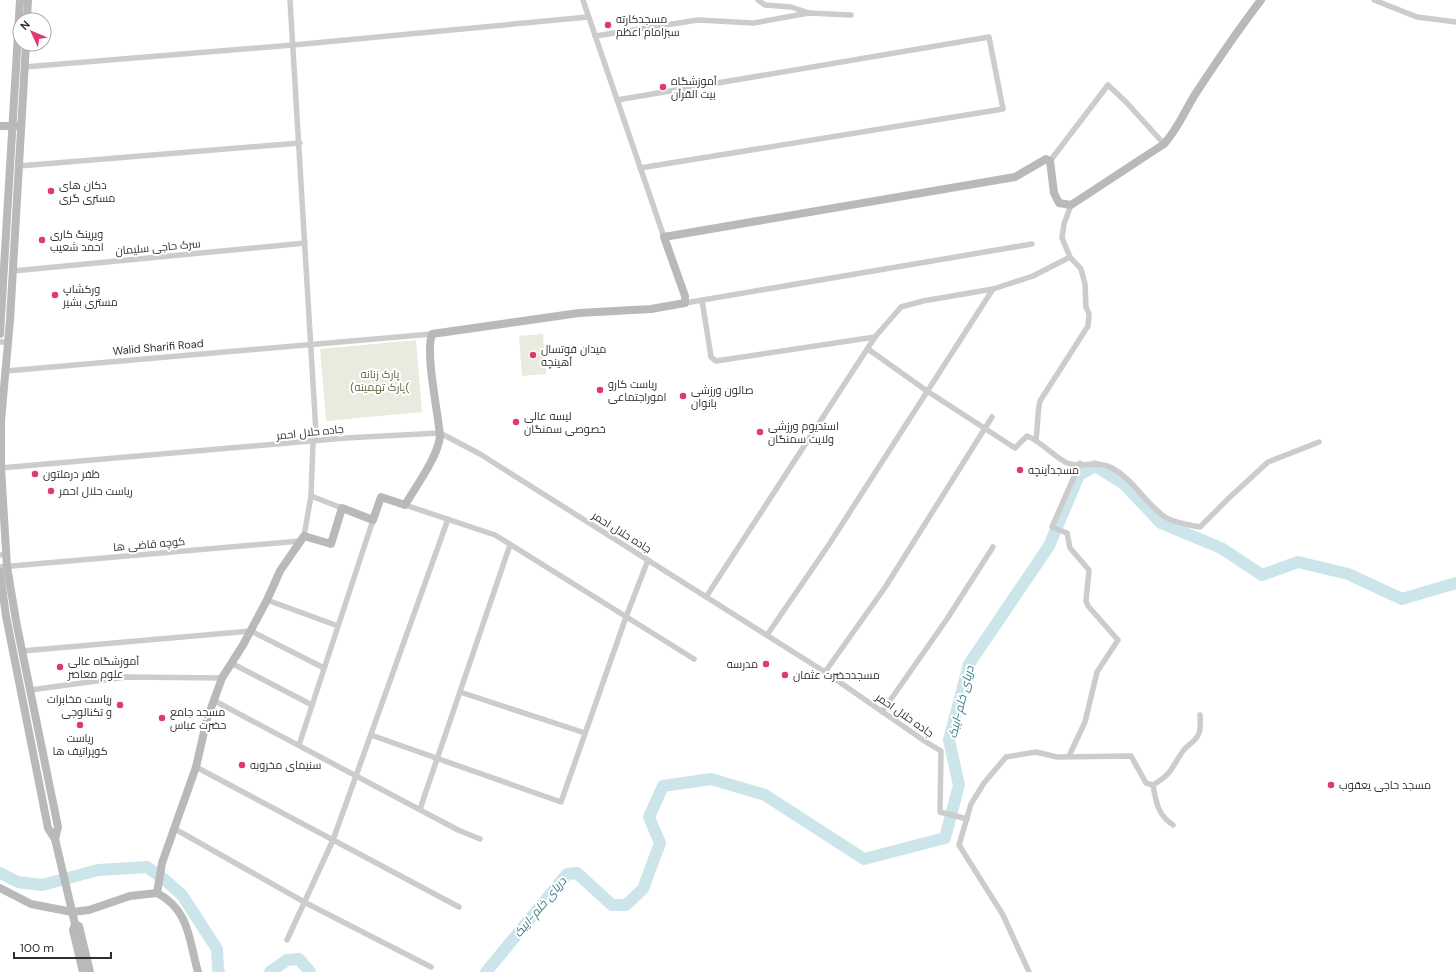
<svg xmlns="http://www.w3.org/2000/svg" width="1456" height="972" viewBox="0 0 1456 972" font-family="'DM Sans',Cairo,sans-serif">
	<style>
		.green { fill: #e8ecde }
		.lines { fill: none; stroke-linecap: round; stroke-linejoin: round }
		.river { stroke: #cbe5eb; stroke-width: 12 }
		.street { stroke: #ccc; stroke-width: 5.5 }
		.secondary { stroke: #b9b9b9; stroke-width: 8 }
		.poi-dot { fill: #de3a6b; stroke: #fff; stroke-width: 1.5 }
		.labels { text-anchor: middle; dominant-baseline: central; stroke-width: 4; stroke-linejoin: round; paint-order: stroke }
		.poi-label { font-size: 11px; fill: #2f2f2f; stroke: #fff; text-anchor: start }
		.street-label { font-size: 11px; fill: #2f2f2f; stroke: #fff }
		.park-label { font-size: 11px; fill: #5c693e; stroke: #fff }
		.water-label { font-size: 12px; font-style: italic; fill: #3e7c88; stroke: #fff }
	</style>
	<rect width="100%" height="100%" fill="#fff"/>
	<!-- green -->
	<g class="green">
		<path d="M 543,334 L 546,374 L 522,376 L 519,336 Z"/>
		<path d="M 416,340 L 422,412 L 326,421 L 320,349 Z"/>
	</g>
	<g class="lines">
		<!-- river -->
		<g class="river">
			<path d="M 0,873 L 18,882 L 42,885 L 98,870 L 147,867 L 165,880 L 182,895 L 217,949 L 218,969 L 219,972"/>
			<path d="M 270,972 L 287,960 L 299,959 L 310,972"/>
			<path d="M 486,972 L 567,874 L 577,873 L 612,905 L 626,905 L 643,889 L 660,843 L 649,817 L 663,786 L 711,779 L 765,795 L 864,859 L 945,838 L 959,785 L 949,740 L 969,664 L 1049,546 L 1079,475 L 1095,466 L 1124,484 L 1161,523 L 1221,548 L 1262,575 L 1298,562 L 1348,574 L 1402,599 L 1456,583"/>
		</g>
		<!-- street -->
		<g class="street">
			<path d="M 290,0 L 316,433 L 313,442 L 311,496 L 304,536"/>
			<path d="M 583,0 L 664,237"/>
			<path d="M 758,0 L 765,5 L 791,7 L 809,13"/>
			<path d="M 1374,0 L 1417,17 L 1456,22"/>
			<path d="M 595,36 L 698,20 L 754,23 L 809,13 L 851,15"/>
			<path d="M 24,67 L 293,45 L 588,17"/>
			<path d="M 617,100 L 989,37 L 1003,109 L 640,168"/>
			<path d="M 1050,161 L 1108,85 L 1127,103 L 1164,144"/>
			<path d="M 19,166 L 300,143"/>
			<path d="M 13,271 L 305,243"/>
			<path d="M 702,300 L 711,357 L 716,361 L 875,337"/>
			<path d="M 685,303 L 1032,244"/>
			<path d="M 0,342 L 8,342"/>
			<path d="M 868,349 L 927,391 L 1015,448 L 1027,436 C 1042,442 1054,457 1067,463 C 1081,468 1098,460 1112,468 C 1134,480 1145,503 1165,517 C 1174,523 1190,525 1200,527 L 1229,498 L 1268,462 L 1319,442"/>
			<path d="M 6,371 L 432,334"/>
			<path d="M 1036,439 C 1038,426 1037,414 1040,401 L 1088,326 L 1089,314 L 1086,307 L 1085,284 L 1081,269 L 1070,257 L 1062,238 L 1064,224 L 1071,205"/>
			<path d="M 0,468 L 345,438 L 440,433 L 480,454 L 825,672 L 926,742 L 941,751 L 940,812 L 967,819"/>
			<path d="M 311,496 L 342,508"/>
			<path d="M 405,505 L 495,535 L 694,659"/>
			<path d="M 0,555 L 6,554"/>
			<path d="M 0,567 L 300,541"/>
			<path d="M 706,597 L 875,337 L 901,307 L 923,301 L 993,289 L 1033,276 L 1070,257"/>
			<path d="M 267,600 L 338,626"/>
			<path d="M 767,635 L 828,546 L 993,289"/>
			<path d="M 22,651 L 251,631 L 324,668"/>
			<path d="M 231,663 L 312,705"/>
			<path d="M 825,672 L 886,586 L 992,417"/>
			<path d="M 30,690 L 126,677 L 222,678"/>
			<path d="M 460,692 L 585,733"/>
			<path d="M 213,700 L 458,830 L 480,839"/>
			<path d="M 882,712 L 947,619 L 993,547"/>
			<path d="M 371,735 L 561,802 L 626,617 L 648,560"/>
			<path d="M 299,745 L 373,520"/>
			<path d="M 1069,756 L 1085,722 L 1097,672 L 1118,640 L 1088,606 L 1086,601 L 1089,570 L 1070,548 L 1067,533 L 1052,527 L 1080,463"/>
			<path d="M 196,767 L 459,907"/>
			<path d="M 1153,785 C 1173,773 1171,768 1183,751 C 1188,744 1196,742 1199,733 C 1201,728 1200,720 1200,715"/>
			<path d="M 420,809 L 510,545"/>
			<path d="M 175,829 L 306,903 L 431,967"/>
			<path d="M 287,940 L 333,840 L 448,519"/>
			<path d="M 1029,972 L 1003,915 L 959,845 L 971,804 L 984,783 L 1006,757 L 1036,752 L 1057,757 L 1131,756 L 1146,783 L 1153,785 C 1156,803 1158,815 1173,825"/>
		</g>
		<!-- secondary -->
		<g class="secondary">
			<path d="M 27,20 L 28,0"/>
			<path d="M 26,44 L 10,320 L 1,421 L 1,468 L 7,567 L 17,626 L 58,827 L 55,839 L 75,924 L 73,930 L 83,972"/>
			<path d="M 0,126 L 17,126"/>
			<path d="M 0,334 L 20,0"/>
			<path d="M 0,572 L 6,616 L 48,828 L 55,839"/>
			<path d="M 0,888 L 31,904 L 72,912 L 89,910 L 130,896 L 157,893"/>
			<path d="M 157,893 L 162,863 L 196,767 L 207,719 L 222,678 L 243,645 L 267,600 L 280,571 L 304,536 L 331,544 L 342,508 L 373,520 L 381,497 L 405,505 C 416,486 438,457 440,436 C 438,411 425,354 432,334 L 579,313 L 651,309 L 685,303 L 685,296 L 664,237 L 1015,177 L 1046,159 L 1050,161 L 1054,193 L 1059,203 L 1071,205 L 1164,144 C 1178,129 1185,110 1196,93 C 1217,61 1238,30 1261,0"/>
			<path d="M 157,893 C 190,910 189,941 198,972"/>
			<path d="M 75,924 L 79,926 L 90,972"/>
		</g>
	</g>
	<!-- markers -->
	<g class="poi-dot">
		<circle cx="608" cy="25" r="4"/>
		<circle cx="663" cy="87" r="4"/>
		<circle cx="51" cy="191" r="4"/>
		<circle cx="42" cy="240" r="4"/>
		<circle cx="55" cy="295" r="4"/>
		<circle cx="533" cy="355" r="4"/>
		<circle cx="600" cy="390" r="4"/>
		<circle cx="683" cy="396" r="4"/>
		<circle cx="516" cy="422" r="4"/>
		<circle cx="760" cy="432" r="4"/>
		<circle cx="1020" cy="470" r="4"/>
		<circle cx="35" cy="474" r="4"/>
		<circle cx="51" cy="491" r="4"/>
		<circle cx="766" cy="664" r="4"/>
		<circle cx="60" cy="667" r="4"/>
		<circle cx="785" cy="675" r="4"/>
		<circle cx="120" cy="705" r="4"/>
		<circle cx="162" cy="718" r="4"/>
		<circle cx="80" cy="725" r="4"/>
		<circle cx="242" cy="765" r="4"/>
		<circle cx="1331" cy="785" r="4"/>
	</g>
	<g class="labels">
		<!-- poi labels -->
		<g class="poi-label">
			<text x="616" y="19">مسجدکارته<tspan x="616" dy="13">سبزامام اعظم</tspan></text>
			<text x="671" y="81">آموزشگاه<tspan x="671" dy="13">بیت القرآن</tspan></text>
			<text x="59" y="185">دکان های<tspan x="59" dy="13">مستری گری</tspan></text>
			<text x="50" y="234">ویرینگ کاری<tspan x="50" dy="13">احمد شعیب</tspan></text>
			<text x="63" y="289">ورکشاپ<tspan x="63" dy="13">مستری بشیر</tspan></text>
			<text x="541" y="349">میدان فوتسال<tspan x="541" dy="13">آهینچه</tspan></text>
			<text x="608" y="384">ریاست کارو<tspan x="608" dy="13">اموراجتماعی</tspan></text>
			<text x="691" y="390">صالون ورزشی<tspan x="691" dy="13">بانوان</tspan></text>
			<text x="524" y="416">لیسه عالی<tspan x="524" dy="13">خصوصی سمنگان</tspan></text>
			<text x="768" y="426">استدیوم ورزشی<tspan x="768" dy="13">ولایت سمنگان</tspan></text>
			<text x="1028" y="470">مسجدآینچه</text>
			<text x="43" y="474">ظفر درملتون</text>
			<text x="59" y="491">ریاست حلال احمر</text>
			<text x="68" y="661">آموزشگاه عالی<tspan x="68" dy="13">علوم معاصر</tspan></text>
			<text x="758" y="664" text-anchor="end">مدرسه</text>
			<text x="793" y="675">مسجدحضرت عثمان</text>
			<text x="112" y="699" text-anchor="end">ریاست مخابرات<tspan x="112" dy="13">و تکنالوجی</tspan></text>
			<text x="170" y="712">مسجد جامع<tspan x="170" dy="13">حضرت عباس</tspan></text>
			<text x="80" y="738" text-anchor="middle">ریاست<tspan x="80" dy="13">کوپراتیف ها</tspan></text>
			<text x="250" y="765">سنیمای مخروبه</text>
			<text x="1339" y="785">مسجد حاجی یعقوب</text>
		</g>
		<!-- street labels -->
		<g class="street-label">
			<text transform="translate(158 247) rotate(-5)">سرک حاجی سلیمان</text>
			<text transform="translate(158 347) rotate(-5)">Walid Sharifi Road</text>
			<text transform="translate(310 432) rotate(-6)">جاده حلال احمر</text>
			<text transform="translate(622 532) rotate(32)">جاده حلال احمر</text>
			<text transform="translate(149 544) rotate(-5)">کوچه قاضی ها</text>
			<text transform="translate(905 715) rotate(35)">جاده حلال احمر</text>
		</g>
		<!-- park labels -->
		<g class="park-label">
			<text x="380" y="374">پارک زنانه<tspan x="380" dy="13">(پارک تهمینه(</tspan></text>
		</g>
		<!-- water labels -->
		<g class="water-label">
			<text transform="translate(961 702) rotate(-76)">دریای خلم-ایبک</text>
			<text transform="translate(540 907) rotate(-50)">دریای خلم-ایبک</text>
		</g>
	</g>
	<!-- north arrow -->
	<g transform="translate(32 32) rotate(314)"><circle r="19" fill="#ffffff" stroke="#acacac"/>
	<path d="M0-3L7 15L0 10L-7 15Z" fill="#de3a6b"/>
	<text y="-6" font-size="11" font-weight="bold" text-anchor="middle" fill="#2f2f2f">N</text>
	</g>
	<!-- scale -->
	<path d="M14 952v6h97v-6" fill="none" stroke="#2f2f2f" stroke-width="2"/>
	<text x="20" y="952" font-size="12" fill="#2f2f2f" stroke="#ffffff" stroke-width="3" paint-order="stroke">100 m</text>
</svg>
